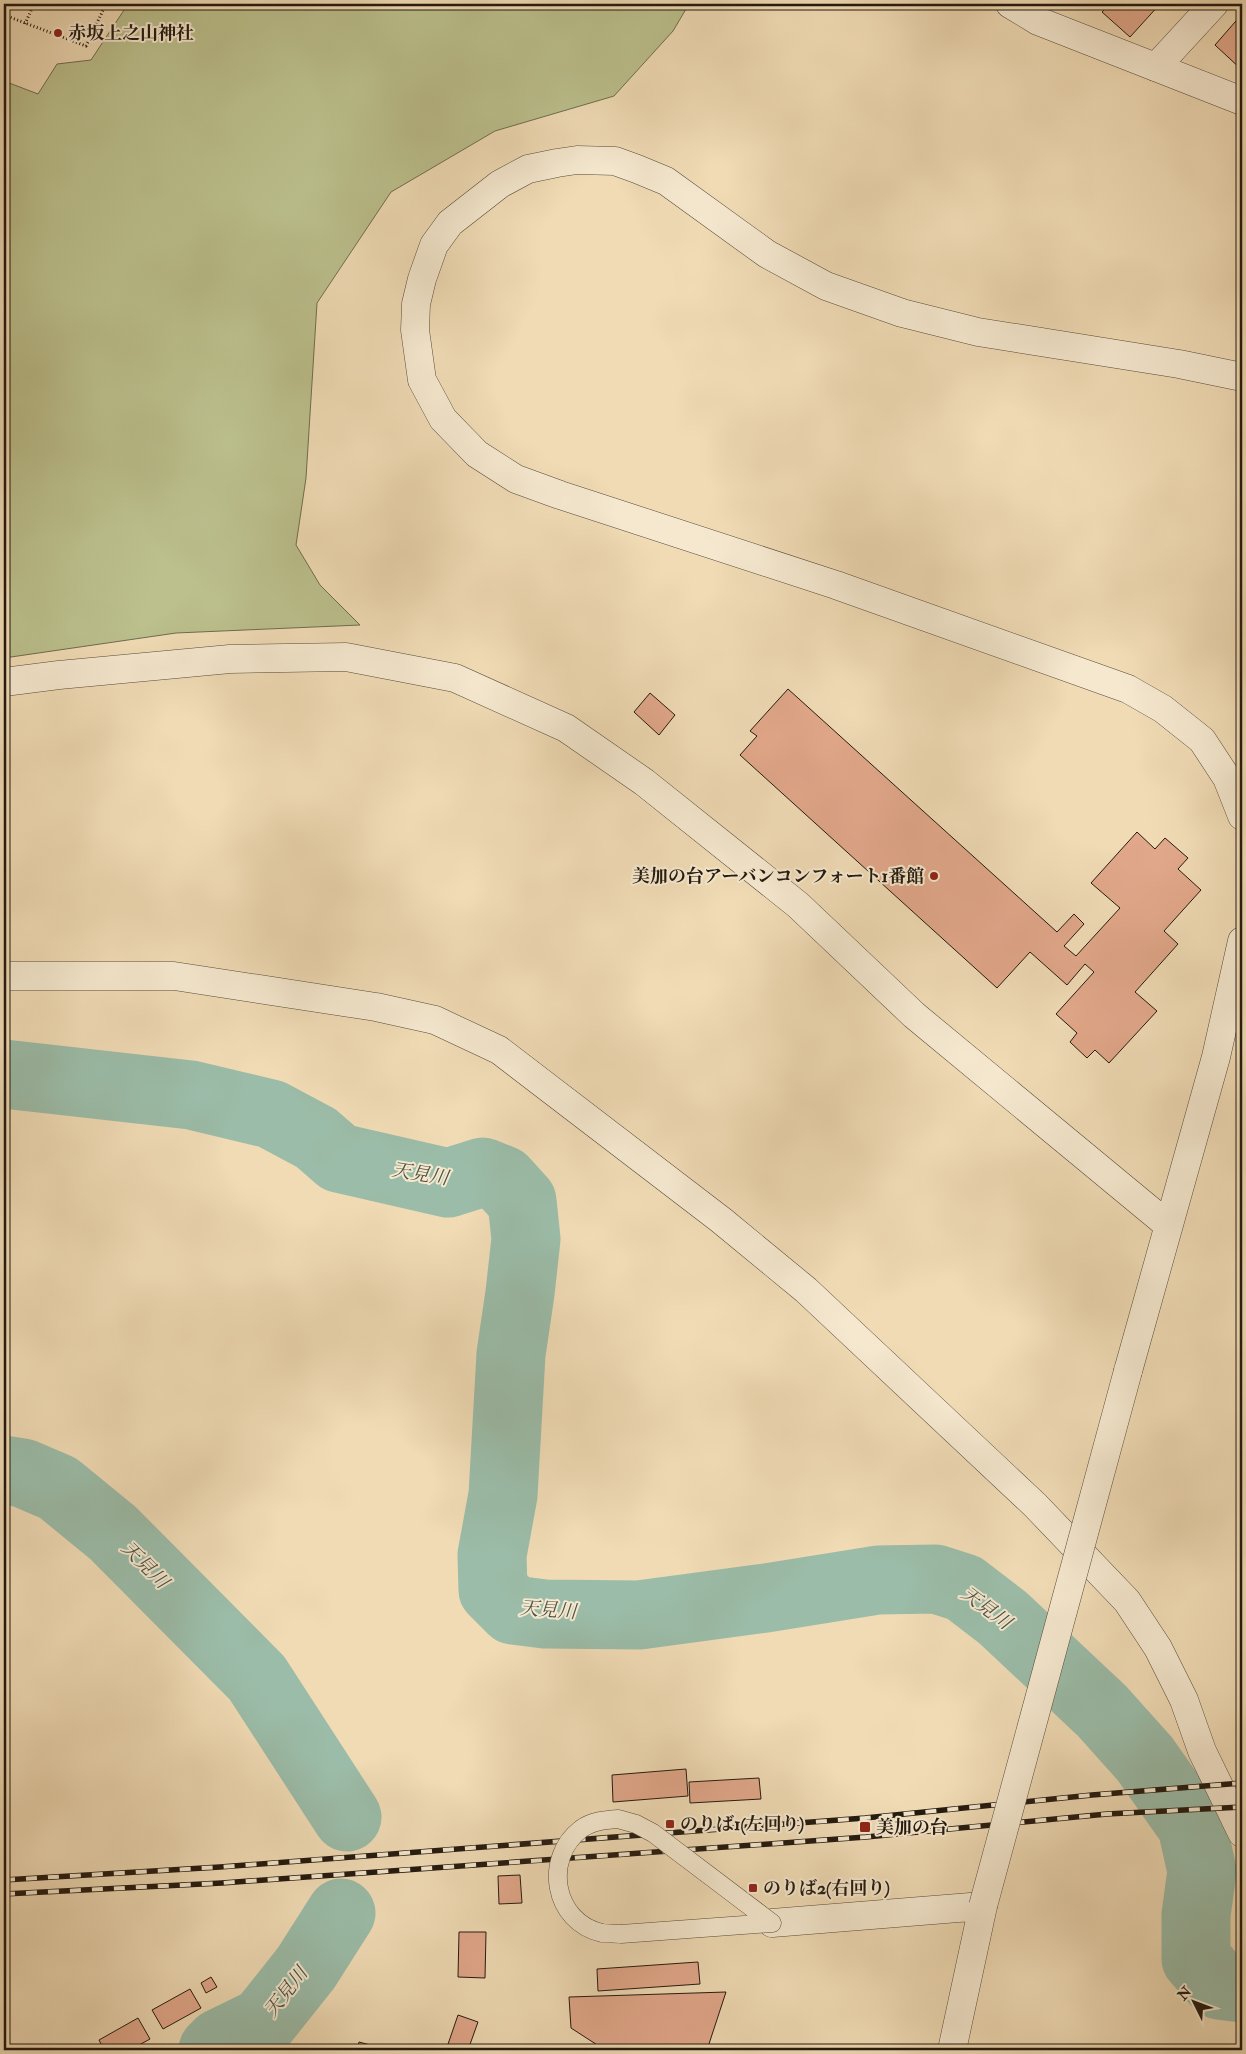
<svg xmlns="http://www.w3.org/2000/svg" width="1246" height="2054" viewBox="0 0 1246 2054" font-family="'IM FELL Double Pica','Noto Serif JP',serif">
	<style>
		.green { fill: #bbc08d; stroke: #6f6c4e }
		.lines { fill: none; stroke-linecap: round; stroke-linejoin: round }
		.river { stroke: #9bbca8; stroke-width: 69 }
		.building { fill: #e2a88b; stroke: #23190f }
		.minor-casing { stroke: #564a38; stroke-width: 29 }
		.tertiary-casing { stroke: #564a38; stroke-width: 29 }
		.path { stroke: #23190f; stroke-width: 3; stroke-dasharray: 1 2.5; stroke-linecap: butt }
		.minor { stroke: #f5e8cf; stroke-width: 28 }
		.tertiary { stroke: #f5e8cf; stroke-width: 28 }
		.rail-casing { stroke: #23190f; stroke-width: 5.5 }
		.rail { stroke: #f5e8cf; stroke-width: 4; stroke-dasharray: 11; stroke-linecap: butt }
		.service-bridge-casing { stroke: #564a38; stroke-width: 19; stroke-linecap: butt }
		.tertiary-bridge-casing { stroke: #564a38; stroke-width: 29; stroke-linecap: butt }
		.service-bridge { stroke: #f5e8cf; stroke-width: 18 }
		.tertiary-bridge { stroke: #f5e8cf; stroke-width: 28 }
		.poi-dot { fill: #8f2418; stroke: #f5e8cf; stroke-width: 2 }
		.labels { text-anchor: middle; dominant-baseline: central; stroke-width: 4; stroke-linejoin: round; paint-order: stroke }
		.poi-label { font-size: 18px; font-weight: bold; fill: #23190f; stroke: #f5e8cf; text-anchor: start }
		.water-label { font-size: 19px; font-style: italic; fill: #4d5245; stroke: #f5e8cf }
	</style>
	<rect width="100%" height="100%" fill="#f0dbb5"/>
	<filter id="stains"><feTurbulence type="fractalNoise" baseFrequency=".004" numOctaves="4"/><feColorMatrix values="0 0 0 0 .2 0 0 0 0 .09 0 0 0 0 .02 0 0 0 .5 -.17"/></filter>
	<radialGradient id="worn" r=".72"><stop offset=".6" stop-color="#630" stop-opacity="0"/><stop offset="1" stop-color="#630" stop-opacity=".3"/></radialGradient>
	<!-- green -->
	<path class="green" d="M 128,4 L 689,4 L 673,31 L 614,96 L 495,131 L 391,192 L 317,303 L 306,478 L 296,545 L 320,585 L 360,625 L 176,633 L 4,658 L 4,81 L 38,94 L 57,64 L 91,60 Z"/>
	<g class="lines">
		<!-- river -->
		<g class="river">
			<path d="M 4,1074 L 191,1095 L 271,1114 L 316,1138 L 339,1158 L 448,1183 L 483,1172 L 503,1180 L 522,1201 L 526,1239 L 520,1293 L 511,1354 L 503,1495 L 492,1555 L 493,1590 L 513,1610 L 545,1614 L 639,1615 L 766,1598 L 878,1580 L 936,1579 L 964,1588 L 1003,1618 L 1102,1711 L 1145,1759 L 1192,1826 L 1202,1871 L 1196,1915 L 1196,1959 L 1219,1985 L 1242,1988"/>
			<path d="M 4,1470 L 23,1473 L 58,1488 L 113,1533 L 257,1678 L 347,1817"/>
			<path d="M 213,2050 L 220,2043 L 263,2022 L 306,1968 L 341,1913"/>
		</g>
	</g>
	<!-- building -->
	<g class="building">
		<path d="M 1110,4 L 1160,4 L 1130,37 L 1102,12 Z"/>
		<path d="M 1242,14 L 1242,70 L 1215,45 Z"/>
		<path d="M 788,689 L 1057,932 L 1074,914 L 1084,924 L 1064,946 L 1076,956 L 1120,908 L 1091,883 L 1137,832 L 1155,849 L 1165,838 L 1188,858 L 1178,869 L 1201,890 L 1164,931 L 1178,944 L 1135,992 L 1157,1011 L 1109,1063 L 1095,1050 L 1087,1058 L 1070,1042 L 1077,1033 L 1056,1014 L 1094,972 L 1085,964 L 1067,985 L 1030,952 L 997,988 L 740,755 L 757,736 L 750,731 Z"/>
		<path d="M 650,693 L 675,715 L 659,735 L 634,712 Z"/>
		<path d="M 686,1769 L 688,1796 L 613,1802 L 612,1775 Z"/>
		<path d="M 759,1778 L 761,1799 L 690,1803 L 689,1782 Z"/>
		<path d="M 520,1875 L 522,1903 L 499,1904 L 498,1876 Z"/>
		<path d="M 459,1932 L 486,1932 L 485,1978 L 458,1977 Z"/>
		<path d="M 698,1962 L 700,1984 L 598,1991 L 597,1969 Z"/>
		<path d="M 211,1977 L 217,1987 L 206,1993 L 201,1983 Z"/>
		<path d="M 190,1989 L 201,2008 L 163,2029 L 152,2010 Z"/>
		<path d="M 726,1992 L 707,2050 L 605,2050 L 571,2028 L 569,1997 Z"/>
		<path d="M 458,2015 L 478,2022 L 468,2050 L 446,2050 Z"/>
		<path d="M 138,2018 L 150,2039 L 130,2050 L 104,2050 L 99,2040 Z"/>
		<path d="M 359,2042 L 374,2046 L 373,2050 L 357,2050 Z"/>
	</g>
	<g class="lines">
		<defs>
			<g id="minor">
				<path d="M 1010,4 L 1038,21 L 1242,101"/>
				<path d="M 1156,67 L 1214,4"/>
				<path d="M 4,976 L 174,976 L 376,1007 L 435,1020 L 499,1050 L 721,1220 L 806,1290 L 1035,1505 L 1127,1601 L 1158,1648 L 1184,1700 L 1202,1751 L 1242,1833"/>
			</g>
			<g id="tertiary">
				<path d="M 1242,377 L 1179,364 L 978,332 L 902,313 L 826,286 L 767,254 L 666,181 L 637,169 L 615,161 L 577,160 L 557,163 L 528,169 L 500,184 L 450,223 L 434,245 L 422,279 L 416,304 L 415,330 L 422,380 L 443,419 L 477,454 L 516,479 L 560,495 L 836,585 L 1128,689 L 1163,709 L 1202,740 L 1227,778 L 1242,816"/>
				<path d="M 4,682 L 59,675 L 230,659 L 346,657 L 455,678 L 566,728 L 644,782 L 798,905 L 914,1015 L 1168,1225"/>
				<path d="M 1128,1371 L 1216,1057 L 1242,941"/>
				<path d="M 772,1923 L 983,1906 L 952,2050"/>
			</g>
		</defs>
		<!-- minor casing -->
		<use href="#minor" class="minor-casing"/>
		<!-- tertiary casing -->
		<use href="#tertiary" class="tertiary-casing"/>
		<!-- path -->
		<g class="path">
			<path d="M 4,15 L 86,46 L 106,4"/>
			<path d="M 25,24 L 34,4"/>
			<path d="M 4,30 L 9,18"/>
		</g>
		<!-- minor -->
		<use href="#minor" class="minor"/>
		<!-- tertiary -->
		<use href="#tertiary" class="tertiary"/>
		<defs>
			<g id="rail">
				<path d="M 4,1880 L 220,1867 L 865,1818 L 1092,1795 L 1242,1783"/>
				<path d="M 4,1894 L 222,1883 L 866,1837 L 1107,1814 L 1242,1807"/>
			</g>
		</defs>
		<!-- rail casing -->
		<use href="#rail" class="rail-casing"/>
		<!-- rail -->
		<use href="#rail" class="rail"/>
		<defs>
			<path id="service-bridge" d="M 618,1819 L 636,1824 L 653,1833 L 772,1923 L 621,1934 C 615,1933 608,1934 602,1933 C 553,1922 543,1858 581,1829 C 592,1821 605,1820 618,1819 Z"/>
			<path id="tertiary-bridge" d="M 983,1906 L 1128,1371"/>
		</defs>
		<!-- service-bridge casing -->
		<use href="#service-bridge" class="service-bridge-casing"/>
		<!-- tertiary-bridge casing -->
		<use href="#tertiary-bridge" class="tertiary-bridge-casing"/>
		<!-- service-bridge -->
		<use href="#service-bridge" class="service-bridge"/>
		<!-- tertiary-bridge -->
		<use href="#tertiary-bridge" class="tertiary-bridge"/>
	</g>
	<!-- markers -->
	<g class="poi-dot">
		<circle cx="58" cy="33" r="5"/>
		<circle cx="934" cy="876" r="5"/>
		<rect x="665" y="1819" width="10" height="10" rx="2.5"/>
		<rect x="859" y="1821" width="12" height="12" rx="2.5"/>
		<rect x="748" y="1883" width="10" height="10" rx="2.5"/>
	</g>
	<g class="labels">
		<!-- poi labels -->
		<g class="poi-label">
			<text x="68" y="33">赤坂上之山神社</text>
			<text x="924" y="876" text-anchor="end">美加の台アーバンコンフォート1番館</text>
			<text x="680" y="1824">のりば1(左回り)</text>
			<text x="876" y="1827">美加の台</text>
			<text x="763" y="1888">のりば2(右回り)</text>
		</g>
		<!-- water labels -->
		<g class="water-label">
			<text transform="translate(420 1174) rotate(9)">天見川</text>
			<text transform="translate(145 1565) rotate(45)">天見川</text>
			<text transform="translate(986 1608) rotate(37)">天見川</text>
			<text transform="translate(548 1610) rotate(4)">天見川</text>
			<text transform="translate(286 1992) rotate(-52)">天見川</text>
		</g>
	</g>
	<!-- margin -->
	<rect width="1246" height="2054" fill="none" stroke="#f0dbb5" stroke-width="20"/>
	<rect x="5" y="5" width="1236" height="2044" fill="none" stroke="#23190f" stroke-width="2.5"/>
	<rect x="10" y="10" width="1226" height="2034" fill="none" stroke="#23190f"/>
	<!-- north arrow -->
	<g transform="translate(1194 2002) rotate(312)" stroke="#f5e8cf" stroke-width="4" paint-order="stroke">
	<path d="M0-4L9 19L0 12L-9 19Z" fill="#23190f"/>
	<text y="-8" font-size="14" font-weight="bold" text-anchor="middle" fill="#23190f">N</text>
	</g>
	<rect width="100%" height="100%" filter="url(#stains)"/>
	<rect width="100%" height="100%" fill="url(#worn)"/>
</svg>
